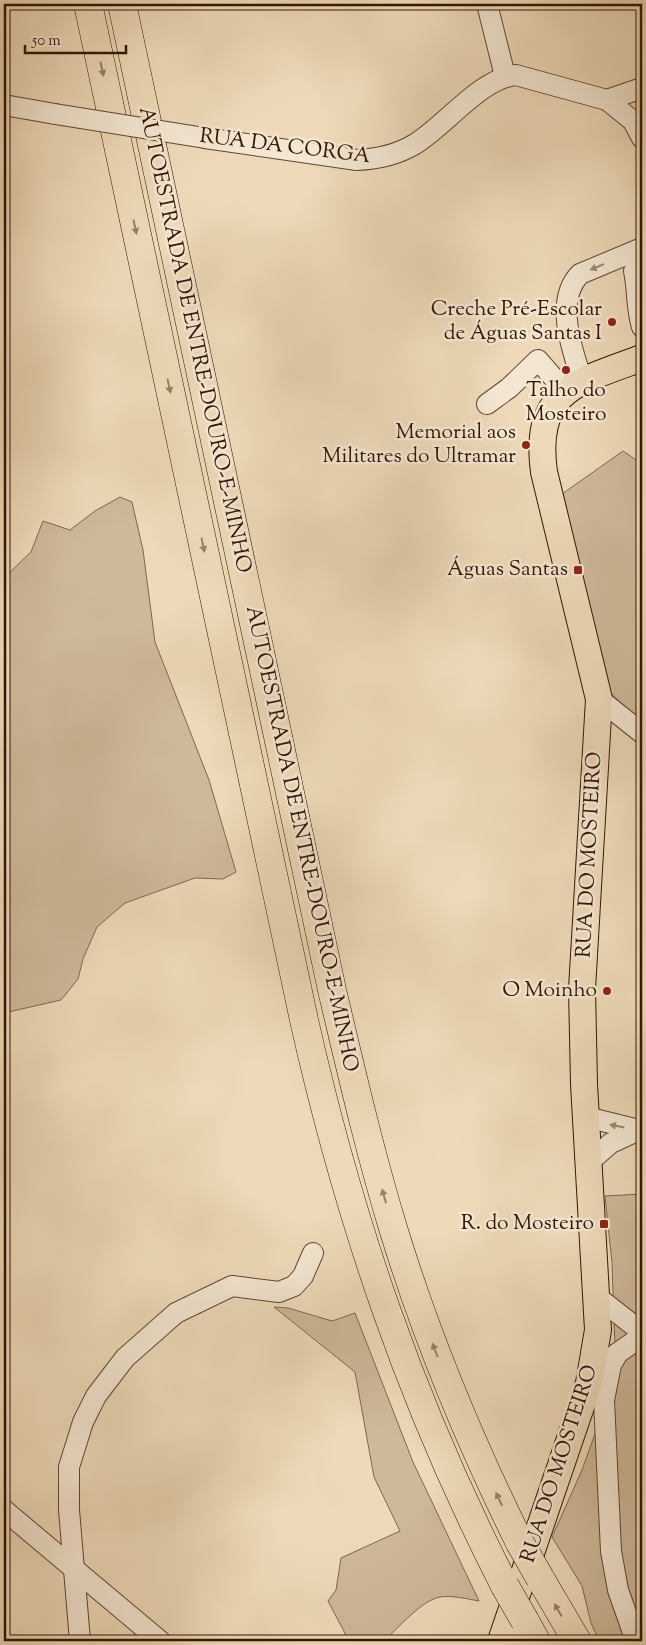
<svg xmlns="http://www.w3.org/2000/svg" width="646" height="1645" viewBox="0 0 646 1645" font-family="'Sorts Mill Goudy',serif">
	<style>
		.green { fill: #ceb99a; stroke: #80674f }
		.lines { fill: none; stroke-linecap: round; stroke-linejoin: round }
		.minor-casing { stroke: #624631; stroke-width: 22 }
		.major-casing { stroke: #331504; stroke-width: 28 }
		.highway-casing { stroke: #331504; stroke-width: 29 }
		.minor { stroke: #f4e7d2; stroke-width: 20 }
		.major { stroke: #eedab9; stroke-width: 26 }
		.highway { stroke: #eedab9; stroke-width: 28 }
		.minor-bridge-casing { stroke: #624631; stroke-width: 22; stroke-linecap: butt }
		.highway-bridge-casing { stroke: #331504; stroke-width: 29; stroke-linecap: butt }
		.minor-bridge { stroke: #f4e7d2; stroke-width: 20 }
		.highway-bridge { stroke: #eedab9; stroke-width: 28 }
		.oneway { fill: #9a8168 }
		.oneway2 { fill: #9d8875 }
		.poi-dot { fill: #8f2418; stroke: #f4e7d2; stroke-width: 2 }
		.labels { text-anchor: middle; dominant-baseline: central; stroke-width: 5; stroke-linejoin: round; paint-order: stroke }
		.street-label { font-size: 21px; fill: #331504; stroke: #f4e7d2 }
		.poi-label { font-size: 21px; fill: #331504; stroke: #f4e7d2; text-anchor: end }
	</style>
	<rect width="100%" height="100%" fill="#eedab9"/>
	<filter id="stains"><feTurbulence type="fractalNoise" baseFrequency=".004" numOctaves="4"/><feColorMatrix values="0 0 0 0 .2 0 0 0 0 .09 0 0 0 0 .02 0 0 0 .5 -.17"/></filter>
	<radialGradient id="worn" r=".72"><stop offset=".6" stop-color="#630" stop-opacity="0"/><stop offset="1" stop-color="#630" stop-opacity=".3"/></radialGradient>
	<!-- green -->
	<g class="green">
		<path d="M 623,451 L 642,464 L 642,722 L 608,691 L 562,494 Z"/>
		<path d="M 120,497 L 132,502 L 143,550 L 155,642 L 209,780 L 236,872 L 223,879 L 195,878 L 125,903 L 97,927 L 83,959 L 78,979 L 61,1000 L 4,1013 L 4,574 L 7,575 L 31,552 L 43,521 L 70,530 L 95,511 Z"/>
		<path d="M 642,1194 L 642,1641 L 599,1641 L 591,1623 L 582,1586 L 552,1537 L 582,1470 L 616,1375 L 612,1263 L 605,1196 Z"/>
		<path d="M 274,1307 L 288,1308 L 332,1321 L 355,1313 L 413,1462 L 479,1601 C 468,1599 451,1595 440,1597 C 422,1600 397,1629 384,1641 L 349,1641 L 328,1601 L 336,1590 L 341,1558 L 400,1531 L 374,1477 L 355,1372 Z"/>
	</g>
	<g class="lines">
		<defs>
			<g id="minor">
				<path d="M 487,4 L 505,76"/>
				<path d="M 607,100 L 642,88"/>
				<path d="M 4,105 L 55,114"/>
				<path d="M 205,138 L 357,160 C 378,159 397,155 415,144 C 445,126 481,78 516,75 L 607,100 L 633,121 L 642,138"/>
				<path d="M 634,271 C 638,290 636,308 642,327"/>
				<path d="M 582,380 C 572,350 554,300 580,274 L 642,248"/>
				<path d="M 487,404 L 509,388 L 538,360 L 559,384 L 568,389"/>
				<path d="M 599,699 L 642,733"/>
				<path d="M 586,1117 L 639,1130 L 611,1143 L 589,1162"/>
				<path d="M 596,1296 L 642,1332"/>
				<path d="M 618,1353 L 611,1365 L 604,1400 L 611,1551 L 618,1590 L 636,1641"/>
				<path d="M 608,1360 L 642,1336"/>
				<path d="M 4,1510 L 160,1641"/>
				<path d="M 80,1641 L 69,1510 L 69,1467 L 83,1422 L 96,1396 L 125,1358 L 176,1313 L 232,1286 L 279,1292 L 294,1286 L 303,1276 L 313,1253"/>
			</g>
			<path id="major" d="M 501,1641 L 589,1383 L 598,1330 L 584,1084 L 582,989 L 599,699 L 544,472 C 533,390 577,382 642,358"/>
			<g id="highway">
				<path d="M 88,4 L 304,1020 C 349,1220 411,1403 505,1586"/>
				<path d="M 122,4 L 332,990 C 351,1070 369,1149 393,1228 C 426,1336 470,1442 520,1543"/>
				<path d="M 540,1578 L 577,1641"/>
				<path d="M 525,1621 L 536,1641"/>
			</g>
		</defs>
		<!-- minor casing -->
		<use href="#minor" class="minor-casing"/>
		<!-- major casing -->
		<use href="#major" class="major-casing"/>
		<!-- highway casing -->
		<use href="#highway" class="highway-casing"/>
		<!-- minor -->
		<use href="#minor" class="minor"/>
		<!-- major -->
		<use href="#major" class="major"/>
		<!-- highway -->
		<use href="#highway" class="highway"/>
		<defs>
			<path id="minor-bridge" d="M 55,114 L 205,138"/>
			<g id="highway-bridge">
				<path d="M 520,1543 L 540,1578"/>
				<path d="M 505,1586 L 525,1621"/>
			</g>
		</defs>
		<!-- minor-bridge casing -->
		<use href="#minor-bridge" class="minor-bridge-casing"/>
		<!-- highway-bridge casing -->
		<use href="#highway-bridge" class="highway-bridge-casing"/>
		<!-- minor-bridge -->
		<use href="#minor-bridge" class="minor-bridge"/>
		<!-- highway-bridge -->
		<use href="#highway-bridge" class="highway-bridge"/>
	</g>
	<!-- one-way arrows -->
	<defs><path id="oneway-solid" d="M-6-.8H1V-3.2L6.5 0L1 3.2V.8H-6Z" transform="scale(1.25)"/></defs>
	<g class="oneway">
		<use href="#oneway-solid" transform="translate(102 69) rotate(78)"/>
		<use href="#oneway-solid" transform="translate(135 227) rotate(78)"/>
		<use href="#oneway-solid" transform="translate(169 386) rotate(78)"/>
		<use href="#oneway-solid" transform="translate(203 545) rotate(78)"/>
		<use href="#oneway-solid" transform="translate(384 1196) rotate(-106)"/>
		<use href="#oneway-solid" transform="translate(435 1350) rotate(-111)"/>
		<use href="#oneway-solid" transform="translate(499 1499) rotate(-115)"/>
		<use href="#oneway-solid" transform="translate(558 1610) rotate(-120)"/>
	</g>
	<g class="oneway2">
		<use href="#oneway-solid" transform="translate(597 267) rotate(157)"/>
		<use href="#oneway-solid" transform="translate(617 1126) rotate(-169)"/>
	</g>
	<!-- markers -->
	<g class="poi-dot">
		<circle cx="612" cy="322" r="5"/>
		<circle cx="566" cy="370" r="5"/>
		<circle cx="526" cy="445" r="5"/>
		<rect x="573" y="565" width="10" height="10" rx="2.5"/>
		<circle cx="607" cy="991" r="5"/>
		<rect x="599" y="1219" width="10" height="10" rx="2.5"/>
	</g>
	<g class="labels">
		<!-- street labels -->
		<g class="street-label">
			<text transform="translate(285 147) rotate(7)">RUA DA CORGA</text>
			<text transform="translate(194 340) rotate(78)">AUTOESTRADA DE ENTRE-DOURO-E-MINHO</text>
			<text transform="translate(301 839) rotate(78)">AUTOESTRADA DE ENTRE-DOURO-E-MINHO</text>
			<text transform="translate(590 855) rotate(-87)">RUA DO MOSTEIRO</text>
			<text transform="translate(560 1464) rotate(-72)">RUA DO MOSTEIRO</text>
		</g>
		<!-- poi labels -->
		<g class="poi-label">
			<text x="602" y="310">Creche Pré-Escolar<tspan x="602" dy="24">de Águas Santas I</tspan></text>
			<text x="566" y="391" text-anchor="middle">Talho do<tspan x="566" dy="24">Mosteiro</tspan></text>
			<text x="516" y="433">Memorial aos<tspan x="516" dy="24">Militares do Ultramar</tspan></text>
			<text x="568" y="570">Águas Santas</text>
			<text x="597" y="991">O Moinho</text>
			<text x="594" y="1224">R. do Mosteiro</text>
		</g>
	</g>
	<!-- margin -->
	<rect width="646" height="1645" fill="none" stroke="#eedab9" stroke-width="20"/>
	<rect x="5" y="5" width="636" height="1635" fill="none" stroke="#331504" stroke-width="2.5"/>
	<rect x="10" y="10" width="626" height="1625" fill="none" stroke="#331504"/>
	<!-- scale -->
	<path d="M25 45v8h101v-8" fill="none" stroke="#331504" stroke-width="2.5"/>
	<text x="32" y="45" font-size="15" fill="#331504" stroke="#f4e7d2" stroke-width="4" paint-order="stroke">50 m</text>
	<rect width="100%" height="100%" filter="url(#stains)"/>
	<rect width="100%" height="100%" fill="url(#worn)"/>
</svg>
